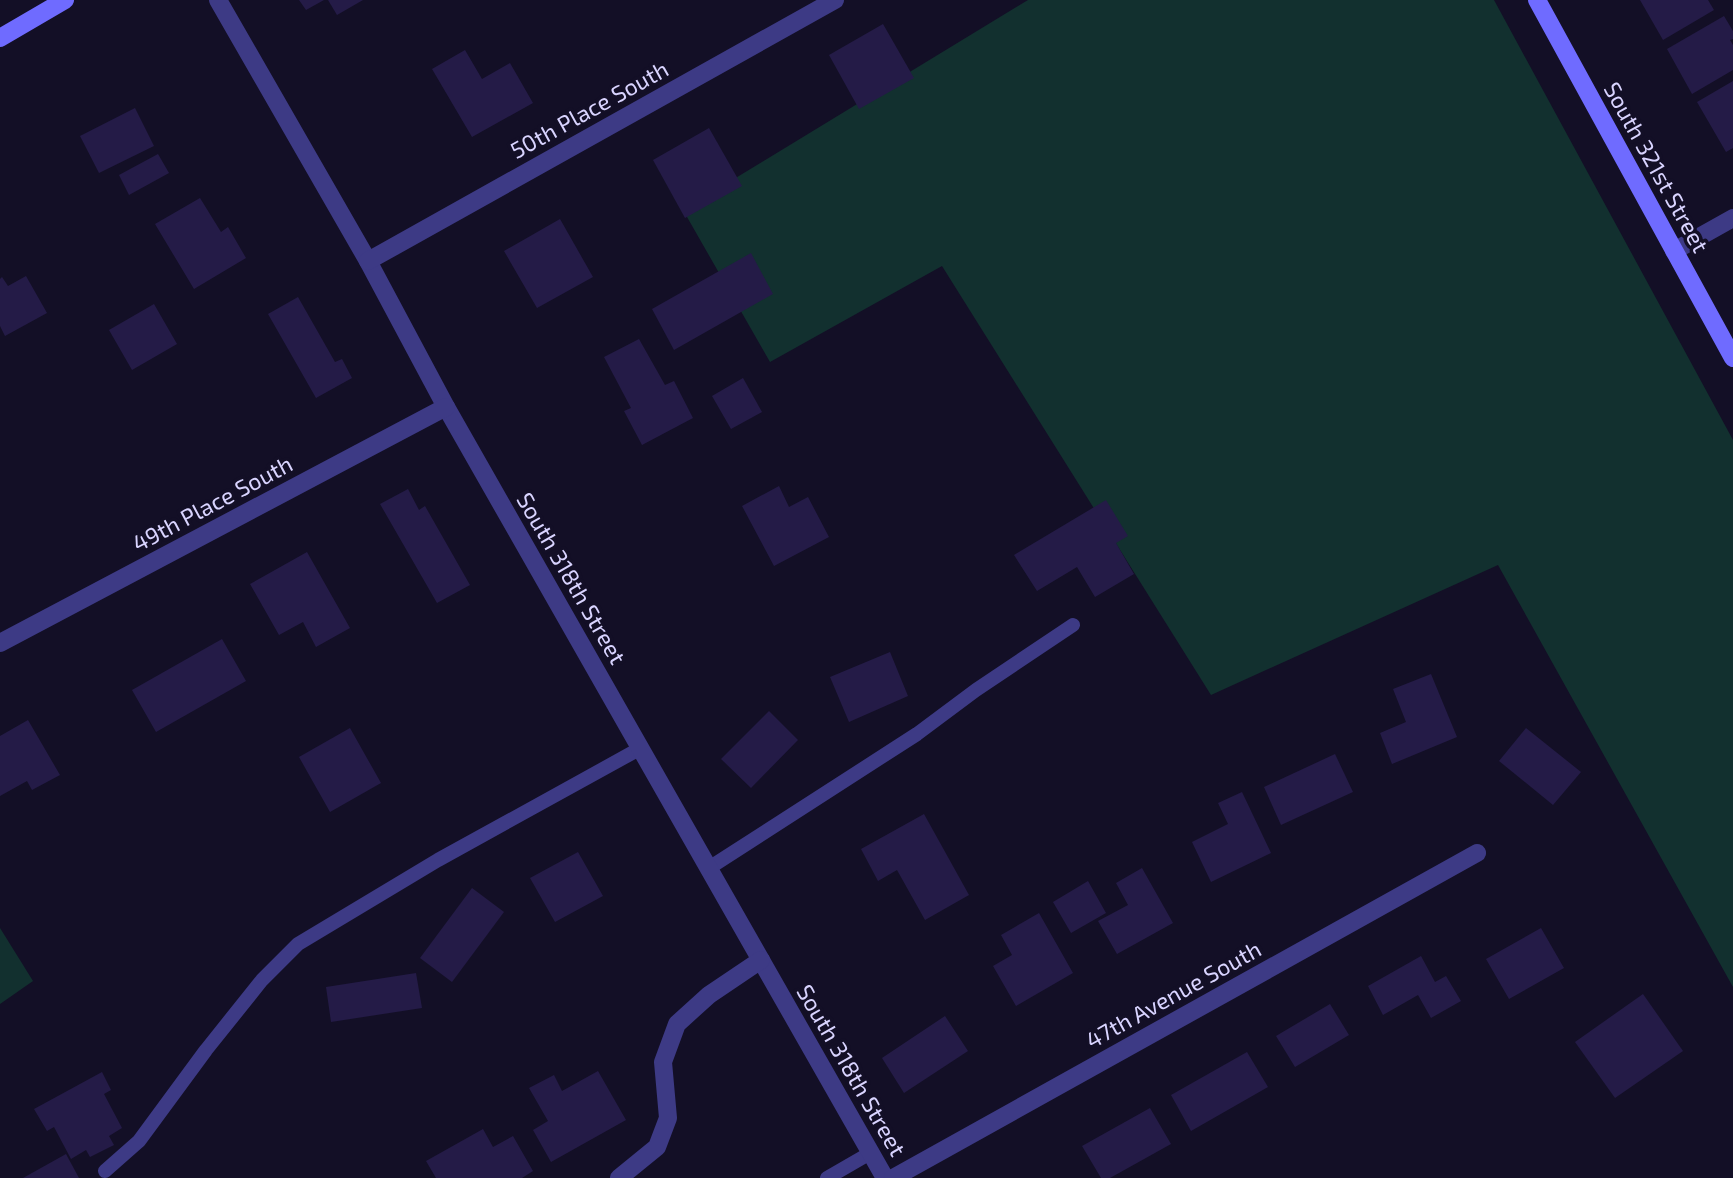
<svg xmlns="http://www.w3.org/2000/svg" width="1733" height="1178" viewBox="0 0 1733 1178" font-family="'Exo 2',sans-serif">
	<style>
		.green { fill: #12302f }
		.building { fill: #241b47 }
		.lines { fill: none; stroke-linecap: round; stroke-linejoin: round }
		.service { stroke: #3d3a85; stroke-width: 14 }
		.minor { stroke: #3d3a85; stroke-width: 18 }
		.secondary { stroke: #6f6bff; stroke-width: 18 }
		.labels { text-anchor: middle; dominant-baseline: central; stroke-width: 7; stroke-linejoin: round; paint-order: stroke }
		.street-label { font-size: 23px; fill: #d9d4ff; stroke: #130f26 }
	</style>
	<rect width="100%" height="100%" fill="#130f26"/>
	<!-- green -->
	<g class="green">
		<path d="M 1028,0 L 1494,0 L 1733,440 L 1733,987 L 1498,565 L 1211,695 L 942,266 L 770,362 L 683,210 Z"/>
		<path d="M 0,928 L 33,981 L 0,1004 Z"/>
	</g>
	<!-- building -->
	<g class="building">
		<path d="M 299,0 L 324,0 L 306,10 Z"/>
		<path d="M 328,0 L 363,0 L 337,15 Z"/>
		<path d="M 1640,0 L 1708,0 L 1714,10 L 1663,40 Z"/>
		<path d="M 1724,16 L 1733,31 L 1733,39 L 1730,40 L 1733,45 L 1733,70 L 1692,94 L 1667,49 Z"/>
		<path d="M 883,24 L 914,78 L 859,109 L 829,55 Z"/>
		<path d="M 465,50 L 482,79 L 510,63 L 533,103 L 472,137 L 432,69 Z"/>
		<path d="M 1733,81 L 1733,148 L 1726,152 L 1697,102 Z"/>
		<path d="M 135,108 L 154,146 L 99,173 L 80,136 Z"/>
		<path d="M 709,128 L 742,186 L 685,218 L 653,160 Z"/>
		<path d="M 158,154 L 169,173 L 129,195 L 119,175 Z"/>
		<path d="M 200,198 L 221,232 L 228,227 L 246,258 L 194,289 L 155,224 Z"/>
		<path d="M 560,219 L 593,277 L 537,308 L 504,251 Z"/>
		<path d="M 751,253 L 773,294 L 674,350 L 652,309 Z"/>
		<path d="M 26,276 L 47,313 L 5,336 L 0,326 L 0,279 L 2,277 L 8,286 Z"/>
		<path d="M 298,297 L 335,362 L 342,359 L 352,378 L 316,398 L 268,314 Z"/>
		<path d="M 154,304 L 177,344 L 132,370 L 109,330 Z"/>
		<path d="M 639,339 L 665,385 L 674,381 L 693,418 L 642,445 L 624,411 L 631,408 L 604,357 Z"/>
		<path d="M 743,378 L 762,412 L 731,429 L 712,396 Z"/>
		<path d="M 779,486 L 789,507 L 808,497 L 829,537 L 774,566 L 742,506 Z"/>
		<path d="M 408,489 L 419,510 L 425,506 L 470,585 L 437,603 L 380,504 Z"/>
		<path d="M 1106,500 L 1128,536 L 1116,543 L 1134,574 L 1095,597 L 1077,567 L 1037,591 L 1014,555 Z"/>
		<path d="M 307,552 L 350,628 L 316,647 L 303,622 L 279,635 L 250,584 Z"/>
		<path d="M 222,639 L 246,681 L 156,732 L 132,690 Z"/>
		<path d="M 890,652 L 908,696 L 849,722 L 830,677 Z"/>
		<path d="M 1431,674 L 1457,737 L 1392,764 L 1380,733 L 1406,722 L 1393,689 Z"/>
		<path d="M 769,711 L 798,740 L 751,788 L 721,759 Z"/>
		<path d="M 28,720 L 60,775 L 32,790 L 27,781 L 0,796 L 0,736 Z"/>
		<path d="M 350,728 L 381,783 L 330,812 L 299,757 Z"/>
		<path d="M 1526,728 L 1581,772 L 1553,805 L 1499,761 Z"/>
		<path d="M 1335,754 L 1353,792 L 1281,825 L 1264,787 Z"/>
		<path d="M 1242,792 L 1271,853 L 1211,882 L 1192,842 L 1228,824 L 1218,803 Z"/>
		<path d="M 924,814 L 969,895 L 925,920 L 897,870 L 878,881 L 861,849 Z"/>
		<path d="M 578,852 L 603,896 L 555,922 L 530,878 Z"/>
		<path d="M 1142,868 L 1173,923 L 1117,954 L 1098,921 L 1128,905 L 1116,883 Z"/>
		<path d="M 1088,881 L 1106,913 L 1071,933 L 1053,902 Z"/>
		<path d="M 472,888 L 504,912 L 452,982 L 420,958 Z"/>
		<path d="M 1039,913 L 1073,973 L 1016,1006 L 993,966 L 1012,955 L 1001,935 Z"/>
		<path d="M 1541,928 L 1564,968 L 1509,999 L 1486,959 Z"/>
		<path d="M 1421,956 L 1435,982 L 1446,976 L 1461,1001 L 1431,1018 L 1418,995 L 1383,1015 L 1368,986 Z"/>
		<path d="M 416,973 L 422,1008 L 331,1022 L 326,987 Z"/>
		<path d="M 1643,994 L 1683,1051 L 1615,1098 L 1575,1042 Z"/>
		<path d="M 1330,1004 L 1349,1035 L 1295,1067 L 1276,1036 Z"/>
		<path d="M 945,1016 L 968,1051 L 904,1093 L 882,1058 Z"/>
		<path d="M 1247,1052 L 1268,1087 L 1191,1131 L 1171,1095 Z"/>
		<path d="M 598,1071 L 626,1120 L 551,1162 L 533,1130 L 548,1121 L 529,1088 L 554,1075 L 562,1091 Z"/>
		<path d="M 102,1072 L 111,1090 L 104,1094 L 122,1128 L 109,1136 L 114,1145 L 90,1157 L 86,1150 L 71,1159 L 54,1127 L 47,1131 L 34,1109 Z"/>
		<path d="M 1150,1108 L 1171,1144 L 1110,1178 L 1101,1178 L 1082,1146 Z"/>
		<path d="M 483,1129 L 493,1147 L 513,1136 L 533,1171 L 522,1178 L 436,1178 L 426,1161 Z"/>
		<path d="M 66,1154 L 79,1178 L 23,1178 Z"/>
	</g>
	<g class="lines">
		<!-- service -->
		<g class="service">
			<path d="M 709,868 L 917,734 L 976,690 L 1073,625"/>
			<path d="M 105,1171 L 139,1141 L 206,1050 L 262,980 L 298,944 L 438,860 L 641,748"/>
			<path d="M 827,1178 L 872,1152"/>
		</g>
		<!-- minor -->
		<g class="minor">
			<path d="M 218,0 L 368,261 L 446,407 L 885,1178"/>
			<path d="M 1674,251 L 1733,218"/>
			<path d="M 368,261 L 835,0"/>
			<path d="M 0,643 L 446,407"/>
			<path d="M 619,1178 L 657,1147 L 668,1118 L 663,1062 L 677,1024 L 709,995 L 761,960"/>
			<path d="M 893,1178 L 1477,853"/>
		</g>
		<!-- secondary -->
		<g class="secondary">
			<path d="M 1537,0 L 1733,358"/>
			<path d="M 0,38 L 65,0"/>
		</g>
	</g>
	<g class="labels">
		<!-- street labels -->
		<g class="street-label">
			<text transform="translate(589 109) rotate(-29)">50th Place South</text>
			<text transform="translate(1657 167) rotate(61)">South 321st Street</text>
			<text transform="translate(212 503) rotate(-28)">49th Place South</text>
			<text transform="translate(572 578) rotate(60)">South 318th Street</text>
			<text transform="translate(1173 994) rotate(-29)">47th Avenue South</text>
			<text transform="translate(852 1070) rotate(60)">South 318th Street</text>
		</g>
	</g>
</svg>
